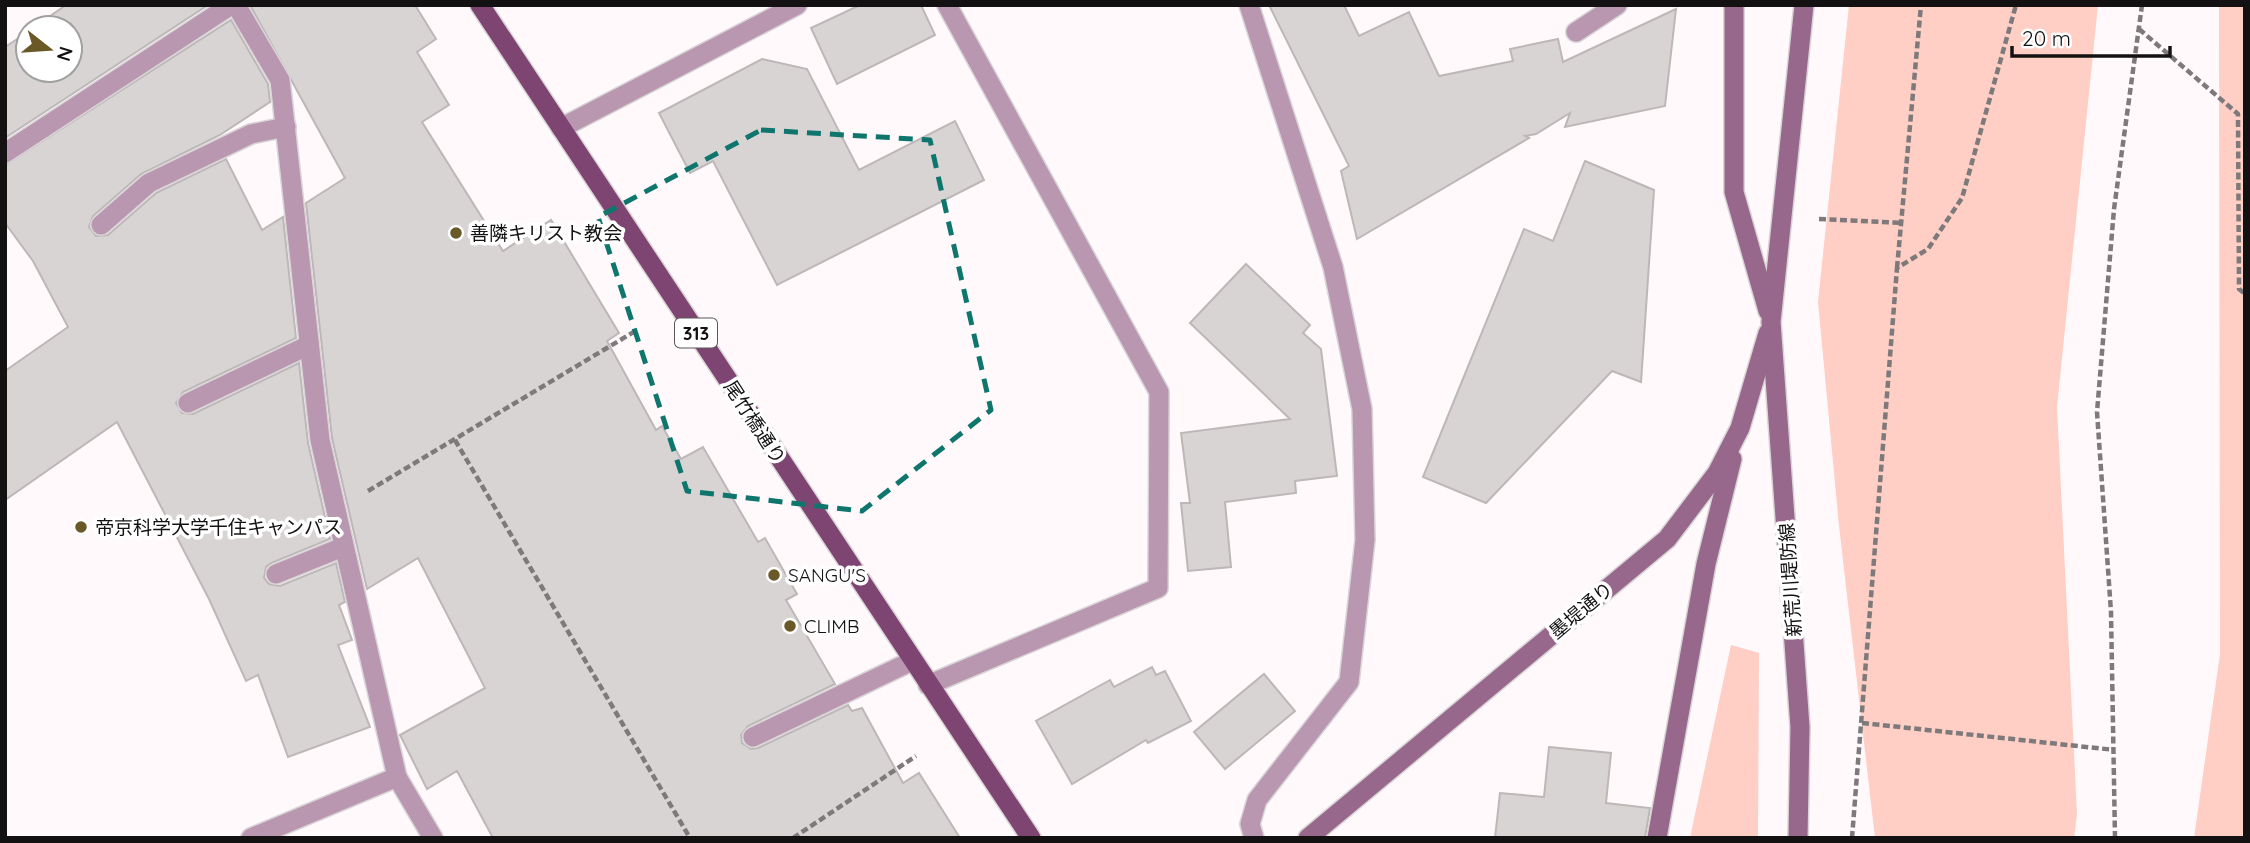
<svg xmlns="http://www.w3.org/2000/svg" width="2250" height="843" viewBox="0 0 2250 843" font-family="Quicksand,'Noto Sans JP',sans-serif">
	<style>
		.green { fill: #ffcec4 }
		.building { fill: #d9d4d4; stroke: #bdb7b7; stroke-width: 2 }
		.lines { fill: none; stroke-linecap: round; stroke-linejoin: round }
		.service-casing { stroke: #d9d4d6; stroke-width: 22 }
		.minor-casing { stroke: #d9d4d6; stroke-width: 22 }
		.secondary-casing { stroke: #d9d4d6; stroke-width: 22 }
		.primary-casing { stroke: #d9d4d6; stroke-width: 22 }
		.path { stroke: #7e7a7b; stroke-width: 4.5; stroke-dasharray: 7 3.5; stroke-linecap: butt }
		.service { stroke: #b997b0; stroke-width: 19 }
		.minor { stroke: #b997b0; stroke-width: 19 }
		.secondary { stroke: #97678c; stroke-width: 19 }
		.primary { stroke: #7e4472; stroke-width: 19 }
		.marked { fill: none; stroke: #0f766e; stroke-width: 5; stroke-dasharray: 14 9; stroke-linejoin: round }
		.poi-dot { fill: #6a5826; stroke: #fff; stroke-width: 2.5 }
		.labels { text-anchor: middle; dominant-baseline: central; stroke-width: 7; stroke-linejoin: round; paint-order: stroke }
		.shield { fill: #fff; stroke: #5a5859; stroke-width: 2 }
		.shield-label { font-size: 18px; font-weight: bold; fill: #131112 }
		.poi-label { font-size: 19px; fill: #131112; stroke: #fff; text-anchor: start }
		.street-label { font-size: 19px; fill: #131112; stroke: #fff }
	</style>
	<rect width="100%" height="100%" fill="#fff9fb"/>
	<!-- green -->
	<g class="green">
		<path d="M 1849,5 L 2098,5 L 2057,407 L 2077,814 L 2074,838 L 1875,838 L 1839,526 L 1818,302 Z"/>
		<path d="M 2219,5 L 2245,5 L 2245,838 L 2194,838 L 2220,654 Z"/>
		<path d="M 1731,645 L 1759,653 L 1758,838 L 1690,838 Z"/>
	</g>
	<!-- building -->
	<g class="building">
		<path d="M 66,5 L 208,5 L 5,138 L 5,47 L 28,32 L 28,70 L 70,70 L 70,28 L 33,28 Z"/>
		<path d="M 250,5 L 415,5 L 436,39 L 417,52 L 449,105 L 422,122 L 503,251 L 551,220 L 619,333 L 607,341 L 656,430 L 662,426 L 681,459 L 703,447 L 758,542 L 765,538 L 797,594 L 786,600 L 835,684 L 748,726 L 741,735 L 742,743 L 751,749 L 758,748 L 848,705 L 852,711 L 862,708 L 903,783 L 919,773 L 960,838 L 493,838 L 457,771 L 427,789 L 400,735 L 485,688 L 418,558 L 367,589 L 332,438 L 306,203 L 345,178 Z"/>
		<path d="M 860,5 L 921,5 L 935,35 L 837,84 L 811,28 Z"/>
		<path d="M 1269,5 L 1344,5 L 1359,36 L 1409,12 L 1439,76 L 1513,61 L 1510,49 L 1558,39 L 1563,62 L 1676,9 L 1665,106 L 1565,127 L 1570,113 L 1536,134 L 1525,136 L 1529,138 L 1357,239 L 1341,171 L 1349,166 Z"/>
		<path d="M 231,20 L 268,84 L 270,102 L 220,135 L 141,174 L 93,216 L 89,227 L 96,236 L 108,235 L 156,193 L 226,159 L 262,230 L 283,217 L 296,338 L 183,392 L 176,403 L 182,413 L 193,414 L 299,363 L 308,443 L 330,539 L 271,563 L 266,567 L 264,578 L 269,584 L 280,586 L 336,563 L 345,602 L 339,605 L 352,640 L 338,645 L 370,727 L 288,757 L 258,675 L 246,681 L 209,599 L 117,422 L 5,500 L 5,371 L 68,327 L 33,261 L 5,223 L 5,165 Z"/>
		<path d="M 762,59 L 807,69 L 859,170 L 955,121 L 984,180 L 777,285 L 713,161 L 690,173 L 659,113 Z"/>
		<path d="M 1585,161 L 1654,190 L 1641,382 L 1612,371 L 1486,503 L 1423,477 L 1524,229 L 1553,241 Z"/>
		<path d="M 1246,264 L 1310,325 L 1303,333 L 1321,349 L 1337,476 L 1295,481 L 1296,493 L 1225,502 L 1231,567 L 1188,571 L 1181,503 L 1190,503 L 1181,433 L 1290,419 L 1190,323 Z"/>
		<path d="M 1152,667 L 1156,675 L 1165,671 L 1191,721 L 1148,743 L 1146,740 L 1072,784 L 1036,721 L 1110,680 L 1114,687 Z"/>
		<path d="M 1264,674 L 1295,711 L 1225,769 L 1194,732 Z"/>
		<path d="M 1549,747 L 1611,753 L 1606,803 L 1650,808 L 1645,838 L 1495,838 L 1500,793 L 1544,797 Z"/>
	</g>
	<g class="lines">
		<defs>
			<g id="service">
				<path d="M 236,5 L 280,80 L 320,440 L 397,777 L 433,838"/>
				<path d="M 1576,32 L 1617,5"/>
				<path d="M 561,128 L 797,5"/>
				<path d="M 5,153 L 231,5"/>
				<path d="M 101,225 L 149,183 L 251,134 L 286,127"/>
				<path d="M 188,403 L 309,345"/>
				<path d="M 276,574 L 343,547"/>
				<path d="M 928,685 L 1158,588 L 1159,392 L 947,5"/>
				<path d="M 753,737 L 912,661"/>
				<path d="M 251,838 L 397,777"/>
			</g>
			<path id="minor" d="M 1249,5 L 1333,267 L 1362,409 L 1365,540 L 1349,682 L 1257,800 L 1250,824 L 1254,838"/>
			<g id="secondary">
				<path d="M 1734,5 L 1734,192 L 1768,311"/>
				<path d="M 1308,838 L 1667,539 L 1717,473 L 1740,428 L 1768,333"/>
				<path d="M 1657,838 L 1706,564 L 1732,459"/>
				<path d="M 1798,838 L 1800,727 L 1771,322 L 1804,5"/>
			</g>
			<path id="primary" d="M 480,5 L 1031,838"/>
		</defs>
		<!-- service casing -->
		<use href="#service" class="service-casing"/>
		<!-- minor casing -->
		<use href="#minor" class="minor-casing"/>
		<!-- secondary casing -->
		<use href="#secondary" class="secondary-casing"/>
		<!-- primary casing -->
		<use href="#primary" class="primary-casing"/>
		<!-- path -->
		<g class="path">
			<path d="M 2139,29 L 2238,114 L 2239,289 L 2245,294"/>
			<path d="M 1819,219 L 1903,223"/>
			<path d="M 1897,268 L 1921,5"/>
			<path d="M 455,440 L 690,838"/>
			<path d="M 368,491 L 637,330"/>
			<path d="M 1862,723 L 2115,750"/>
			<path d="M 793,838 L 916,756"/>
			<path d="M 1852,838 L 1897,268 L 1928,249 L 1962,198 L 2016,5"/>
			<path d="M 2115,838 L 2111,612 L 2097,412 L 2114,209 L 2142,5"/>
		</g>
		<!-- service -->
		<use href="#service" class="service"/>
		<!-- minor -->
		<use href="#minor" class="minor"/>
		<!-- secondary -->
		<use href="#secondary" class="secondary"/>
		<!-- primary -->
		<use href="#primary" class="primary"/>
	</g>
	<!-- marked area -->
	<path class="marked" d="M 761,130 L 930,140 L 991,410 L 862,511 L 687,491 L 598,217 Z"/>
	<!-- markers -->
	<g class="poi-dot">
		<circle cx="456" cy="233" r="7"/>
		<circle cx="81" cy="527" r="7"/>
		<circle cx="774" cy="575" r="7"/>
		<circle cx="790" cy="626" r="7"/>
	</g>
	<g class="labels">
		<!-- shield labels -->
		<rect class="shield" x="675" y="318.5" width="42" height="29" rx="5"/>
		<g class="shield-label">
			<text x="696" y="333">313</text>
		</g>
		<!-- poi labels -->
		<g class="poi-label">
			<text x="470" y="233">善隣キリスト教会</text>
			<text x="95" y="527">帝京科学大学千住キャンパス</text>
			<text x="788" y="575">SANGU'S</text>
			<text x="804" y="626">CLIMB</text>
		</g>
		<!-- street labels -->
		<g class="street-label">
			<text transform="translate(755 422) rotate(57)">尾竹橋通り</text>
			<text transform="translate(1790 580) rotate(-94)">新荒川堤防線</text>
			<text transform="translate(1581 610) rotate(-40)">墨堤通り</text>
		</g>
	</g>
	<!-- border -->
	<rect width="2250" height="843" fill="none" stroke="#131112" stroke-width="14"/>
	<!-- north arrow -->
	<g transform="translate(49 49) rotate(107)"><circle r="33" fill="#ffffff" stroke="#a1a0a0" stroke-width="2"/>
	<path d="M0-5L12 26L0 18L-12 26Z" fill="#6a5826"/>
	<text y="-10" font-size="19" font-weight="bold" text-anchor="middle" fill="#131112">N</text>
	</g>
	<!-- scale -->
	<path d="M2012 46v10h158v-10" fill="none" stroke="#131112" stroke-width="3.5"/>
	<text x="2022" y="46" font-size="21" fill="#131112" stroke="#ffffff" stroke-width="5" paint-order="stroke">20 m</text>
</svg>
